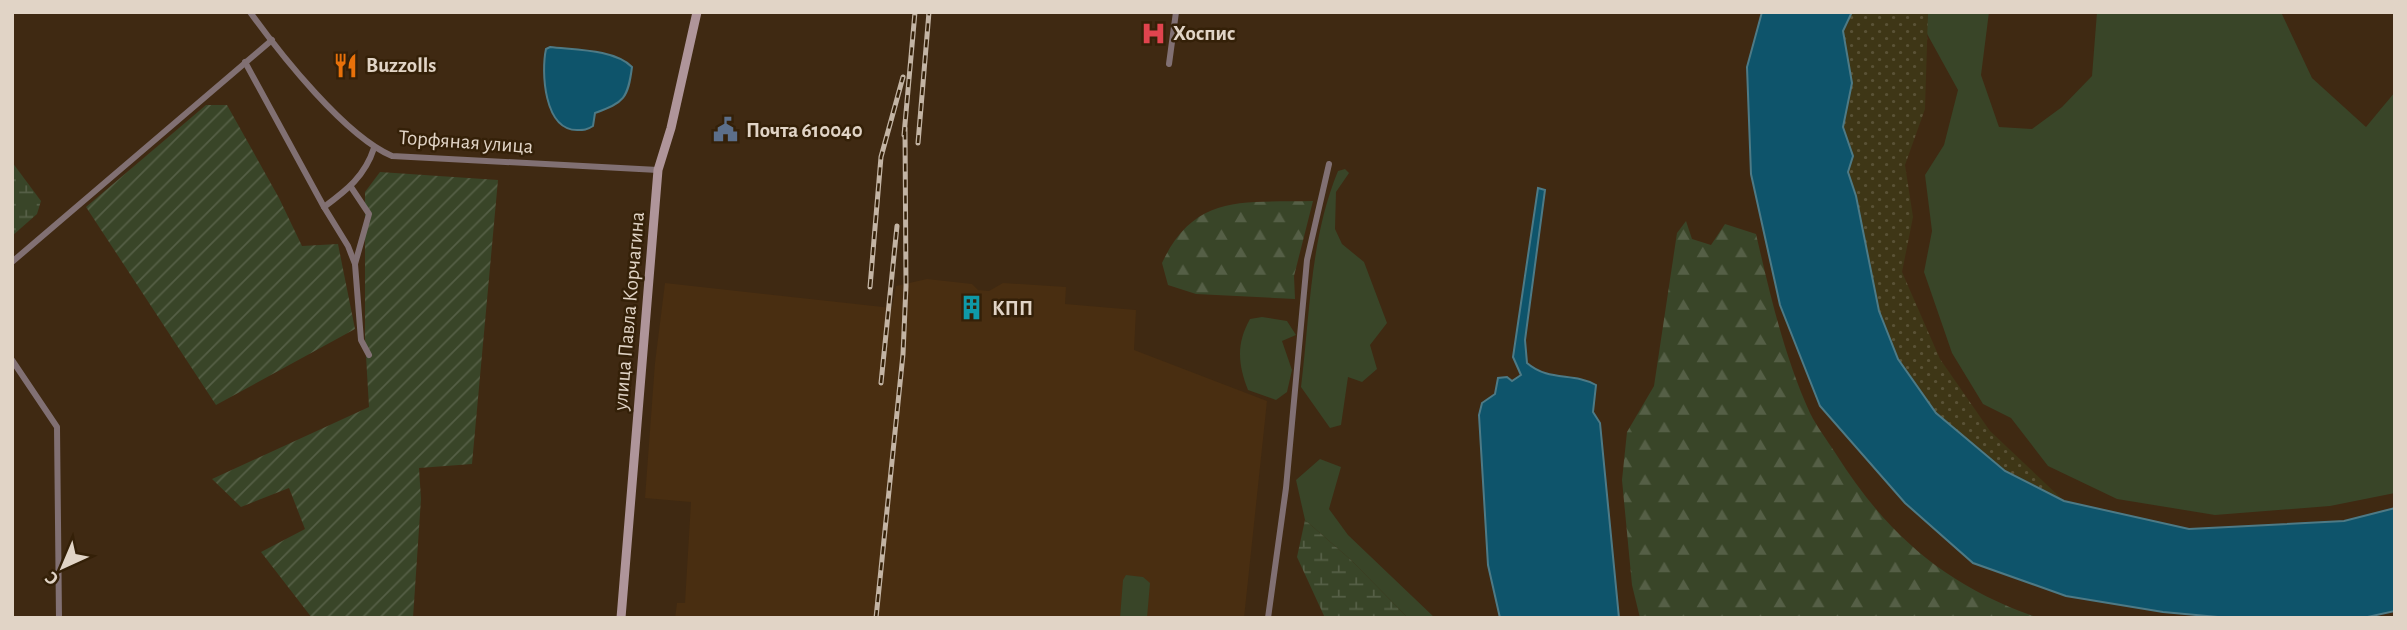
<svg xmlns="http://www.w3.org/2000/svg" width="2407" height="630" viewBox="0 0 2407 630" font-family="'Alegreya Sans',sans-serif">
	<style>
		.built { fill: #492e11 }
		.grass { fill: #394528 }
		.forest { fill: url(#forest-firs) }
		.wetland { fill: url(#wetland-marsh) }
		.sand { fill: url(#sand-dots) }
		.garden { fill: url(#garden-furrows) }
		.water { fill: #0e546b; stroke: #4d7a86; stroke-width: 2 }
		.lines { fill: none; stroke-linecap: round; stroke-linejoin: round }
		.minor { stroke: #817073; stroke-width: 6 }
		.secondary { stroke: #af959a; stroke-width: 9 }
		.rail-casing { stroke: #c3b4a4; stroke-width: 5 }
		.rail { stroke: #342008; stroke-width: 2.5; stroke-dasharray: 8; stroke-linecap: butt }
		.labels { text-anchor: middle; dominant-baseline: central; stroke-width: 5; stroke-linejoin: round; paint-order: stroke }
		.poi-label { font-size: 21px; font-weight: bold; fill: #e1d4c6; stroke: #342008; text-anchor: start }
		.street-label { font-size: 21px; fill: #e1d4c6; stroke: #342008 }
	</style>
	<defs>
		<pattern id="forest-firs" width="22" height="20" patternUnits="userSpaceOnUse" patternTransform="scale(1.75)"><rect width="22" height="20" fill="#394528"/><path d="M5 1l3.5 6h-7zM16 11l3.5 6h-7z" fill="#555f46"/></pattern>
		<pattern id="wetland-marsh" width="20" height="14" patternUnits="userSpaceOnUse" patternTransform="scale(1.75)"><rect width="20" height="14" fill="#394528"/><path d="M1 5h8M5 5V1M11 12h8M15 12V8" fill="none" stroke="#555f46"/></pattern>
		<pattern id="sand-dots" width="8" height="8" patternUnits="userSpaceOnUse" patternTransform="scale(1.75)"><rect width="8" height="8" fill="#3e3616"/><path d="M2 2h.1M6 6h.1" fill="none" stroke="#5a5236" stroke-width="1.8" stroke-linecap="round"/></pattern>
		<pattern id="garden-furrows" width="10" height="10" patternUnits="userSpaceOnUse" patternTransform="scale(1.75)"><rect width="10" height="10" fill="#394528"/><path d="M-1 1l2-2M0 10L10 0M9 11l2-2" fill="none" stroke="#555f46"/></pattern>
	</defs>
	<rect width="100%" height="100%" fill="#3f2912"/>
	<!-- built -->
	<path class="built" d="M 927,279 L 972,284 L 978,290 L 989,291 L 1003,283 L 1066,287 L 1065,304 L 1136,310 L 1134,350 L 1267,401 L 1244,618 L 675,618 L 677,603 L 685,603 L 691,502 L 645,498 L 655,363 L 665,283 L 892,308 L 896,286 Z"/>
	<!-- grass -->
	<g class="grass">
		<path d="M 1928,12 L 1989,12 L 1981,75 L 1999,127 L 2032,129 L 2062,107 L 2092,76 L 2097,12 L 2281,12 L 2312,78 L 2366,127 L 2395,92 L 2395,493 L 2330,506 L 2215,515 L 2117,499 L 2048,466 L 2011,418 L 1983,404 L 1952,353 L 1924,272 L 1932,231 L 1925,175 L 1944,145 L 1958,90 L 1926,32 Z"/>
		<path d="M 1345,169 L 1349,173 L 1336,192 L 1335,229 L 1342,244 L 1364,262 L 1387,323 L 1370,345 L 1377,369 L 1362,382 L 1348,377 L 1341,425 L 1330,428 L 1301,387 C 1310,314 1310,239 1338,171 Z"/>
		<path d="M 1262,317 L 1287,321 L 1296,335 L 1282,341 L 1292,370 L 1287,392 L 1276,400 L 1248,390 C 1238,364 1236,344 1250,319 Z"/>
		<path d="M 1320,459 L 1341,467 L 1329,509 L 1348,535 L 1435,618 L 1408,618 L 1351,560 L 1305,520 L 1296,480 Z"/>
		<path d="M 1126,575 L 1143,577 L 1150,583 L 1147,618 L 1120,618 L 1123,580 Z"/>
	</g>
	<!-- forest -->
	<g class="forest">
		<path d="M 1313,201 L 1294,276 L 1295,299 L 1196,294 L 1168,285 L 1162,263 C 1195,192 1245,203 1313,201 Z"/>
		<path d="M 1686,221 L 1692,239 L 1711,245 L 1725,224 L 1756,234 C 1770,294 1784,356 1810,413 C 1817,427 1827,440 1836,454 C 1887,535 1947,587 2039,618 L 1640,618 L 1632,585 L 1622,480 L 1627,432 L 1654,386 L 1677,233 Z"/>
	</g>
	<!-- wetland -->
	<g class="wetland">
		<path d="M 12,162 L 41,201 L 37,214 L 12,236 Z"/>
		<path d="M 1305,520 L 1351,560 L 1408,618 L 1325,618 L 1297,557 Z"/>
	</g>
	<!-- sand -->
	<path class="sand" d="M 1852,12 L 1928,12 L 1925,109 L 1905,165 L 1913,217 L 1902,272 L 1940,359 L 1990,431 L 2064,501 L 2005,471 L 1936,413 L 1898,359 L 1878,311 L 1856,196 L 1848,172 L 1843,127 L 1852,83 L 1843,31 Z"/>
	<!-- garden -->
	<g class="garden">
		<path d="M 206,105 L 227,105 L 279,198 L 302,246 L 338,244 L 355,329 L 216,405 L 86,207 Z"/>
		<path d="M 380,172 L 498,180 L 472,464 L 419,468 L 421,499 L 413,618 L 312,618 L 261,552 L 305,529 L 289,488 L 241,507 L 212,479 L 369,407 L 365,339 L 365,192 Z"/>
	</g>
	<!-- water -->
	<g class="water">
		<path d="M 1762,12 L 1852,12 L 1843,31 L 1852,83 L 1843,127 L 1853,156 L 1848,172 L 1856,196 L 1879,311 L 1898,359 L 1936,413 L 2005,471 L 2064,501 L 2189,529 L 2344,521 L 2395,508 L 2395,611 L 2363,618 L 2229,618 L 2163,612 L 2066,596 L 1973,563 L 1905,503 L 1820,406 L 1780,305 L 1751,174 L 1747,67 Z"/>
		<path d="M 550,47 C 574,50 614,49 632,67 C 628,98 624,103 595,113 L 593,126 C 587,130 584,130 577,130 C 544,130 541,72 546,49 Z"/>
		<path d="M 1538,188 L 1545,190 L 1525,340 L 1527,363 C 1549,382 1573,372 1596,385 L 1593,412 L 1600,423 L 1619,618 L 1500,618 L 1488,565 L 1479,415 L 1482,403 L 1495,394 L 1498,378 L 1507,377 L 1512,381 L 1521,375 L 1513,357 Z"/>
	</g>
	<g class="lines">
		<!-- minor -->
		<g class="minor">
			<path d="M 250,12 C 281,55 345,136 392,156 L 658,170"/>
			<path d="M 245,62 L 324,207 C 347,190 365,176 374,148"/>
			<path d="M 1169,64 L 1176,12"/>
			<path d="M 351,187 L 369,214 L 355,264 L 361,340 L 369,355"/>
			<path d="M 324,207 L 348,246 L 355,264"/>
			<path d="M 12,262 L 272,40"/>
			<path d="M 12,360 L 57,427 L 59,618"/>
			<path d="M 1268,618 L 1286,488 L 1307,260 L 1329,164"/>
		</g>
		<!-- secondary -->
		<path class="secondary" d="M 621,618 L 658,170 L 671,128 L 697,12"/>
		<defs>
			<g id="rail">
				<path d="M 904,135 L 915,12"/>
				<path d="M 918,143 L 929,12"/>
				<path d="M 870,287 L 881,157 L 903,77"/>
				<path d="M 881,383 L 897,226"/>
				<path d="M 876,618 L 903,354 L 906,286 L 905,128"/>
			</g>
		</defs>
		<!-- rail casing -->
		<use href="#rail" class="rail-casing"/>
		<!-- rail -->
		<use href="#rail" class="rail"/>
	</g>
	<!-- icons -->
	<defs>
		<symbol id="hospital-bare" viewBox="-9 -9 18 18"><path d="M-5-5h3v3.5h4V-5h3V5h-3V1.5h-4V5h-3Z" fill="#e0444e" stroke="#342008" stroke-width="2.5" paint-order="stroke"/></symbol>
		<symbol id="restaurant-bare" viewBox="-9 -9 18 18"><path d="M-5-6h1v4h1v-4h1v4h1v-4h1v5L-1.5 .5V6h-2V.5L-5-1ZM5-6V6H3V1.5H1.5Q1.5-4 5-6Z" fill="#e8710a" stroke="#342008" stroke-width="2.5" paint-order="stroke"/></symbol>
		<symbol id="civic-bare" viewBox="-9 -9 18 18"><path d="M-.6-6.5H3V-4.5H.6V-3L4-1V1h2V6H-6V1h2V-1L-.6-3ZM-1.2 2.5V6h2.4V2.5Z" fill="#5c6f8a" stroke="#342008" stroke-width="2.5" paint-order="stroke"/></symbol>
		<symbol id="building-bare" viewBox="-9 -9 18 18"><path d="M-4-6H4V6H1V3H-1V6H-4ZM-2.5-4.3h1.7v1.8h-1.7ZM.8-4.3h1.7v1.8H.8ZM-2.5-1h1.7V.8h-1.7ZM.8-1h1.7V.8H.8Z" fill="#0f9aa8" stroke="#342008" stroke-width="2.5" paint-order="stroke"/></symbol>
	</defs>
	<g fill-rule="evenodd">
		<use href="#hospital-bare" x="1136" y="16" width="35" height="35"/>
		<use href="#restaurant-bare" x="328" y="48" width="35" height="35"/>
		<use href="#civic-bare" x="708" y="112" width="35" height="35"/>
		<use href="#building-bare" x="954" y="290" width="35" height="35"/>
	</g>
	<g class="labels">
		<!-- poi labels -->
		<g class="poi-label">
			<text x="1173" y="33">Хоспис</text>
			<text x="366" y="65">Buzzolls</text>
			<text x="746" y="130">Почта 610040</text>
			<text x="992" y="308">КПП</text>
		</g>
		<!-- street labels -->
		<g class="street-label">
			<text transform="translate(466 142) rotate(4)">Торфяная улица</text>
			<text transform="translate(629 311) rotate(-85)">улица Павла Корчагина</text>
		</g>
	</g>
	<!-- border -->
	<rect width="2407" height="630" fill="none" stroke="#e1d4c6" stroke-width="28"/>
	<!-- north arrow -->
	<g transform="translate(63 567) rotate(224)" stroke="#342008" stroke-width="5" paint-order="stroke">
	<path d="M0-5L12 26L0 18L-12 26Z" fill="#e1d4c6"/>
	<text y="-10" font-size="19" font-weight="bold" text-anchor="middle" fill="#e1d4c6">С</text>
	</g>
</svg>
